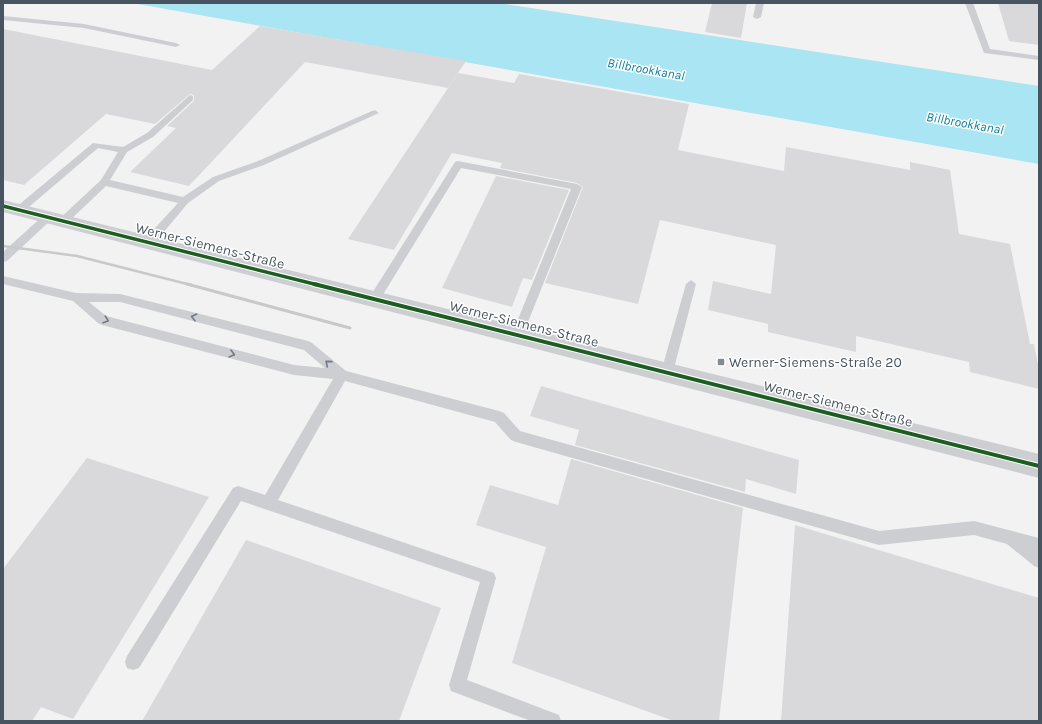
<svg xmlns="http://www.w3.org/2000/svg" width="1042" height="724" viewBox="0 0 1042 724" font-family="Karla,sans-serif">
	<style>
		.water { fill: #a9e5f2 }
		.building { fill: #d9d9db }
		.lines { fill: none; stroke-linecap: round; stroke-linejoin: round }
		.service { fill: #ccced1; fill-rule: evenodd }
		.tertiary { fill: #ccced1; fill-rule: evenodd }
		.rail-far1 { stroke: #c7c9cb; stroke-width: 2.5 }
		.rail { stroke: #c7c9cb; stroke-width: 3 }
		.cycleway-far1-casing { stroke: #fff; stroke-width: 5.5 }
		.cycleway-casing { stroke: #fff; stroke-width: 6 }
		.cycleway-far1 { stroke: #1b5e20; stroke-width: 3.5 }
		.cycleway { stroke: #1b5e20; stroke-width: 4 }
		.oneway { stroke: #707982 }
		.poi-dot { fill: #848c93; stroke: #fff; stroke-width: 1.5 }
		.labels { text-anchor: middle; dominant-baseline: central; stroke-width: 3; stroke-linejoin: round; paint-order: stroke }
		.far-water-label { font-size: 13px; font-style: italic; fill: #077c97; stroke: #fff }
		.street-label { font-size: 14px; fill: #485560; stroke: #fff }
		.poi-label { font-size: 14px; fill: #485560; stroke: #fff; text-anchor: start }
	</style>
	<rect width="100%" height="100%" fill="#f3f2f2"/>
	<!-- water -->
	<path class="water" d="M 132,3 L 499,3 L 1039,86 L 1039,164 Z"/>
	<!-- building -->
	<g class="building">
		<path d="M 712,3 L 747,3 L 741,38 L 705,32 Z"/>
		<path d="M 998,3 L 1039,3 L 1039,45 L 1009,41 Z"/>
		<path d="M 260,26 L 466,61 L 448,88 L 305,62 L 189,186 L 130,172 L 176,128 L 167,126 L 194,101 L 194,95 L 190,94 L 155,124 L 106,114 L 24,185 L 3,180 L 3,29 L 212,70 Z"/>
		<path d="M 458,73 L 514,83 L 519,74 L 689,104 L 678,150 L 784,171 L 786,147 L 910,170 L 910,162 L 950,170 L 959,234 L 1010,244 L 1030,344 L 1034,344 L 1039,370 L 1039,389 L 970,372 L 969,362 L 856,336 L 856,352 L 768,332 L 768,324 L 708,310 L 713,281 L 771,294 L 776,245 L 660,220 L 638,304 L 545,283 L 583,187 L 577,183 L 500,168 L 502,163 L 452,153 L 394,250 L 348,239 Z"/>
		<path d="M 496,176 L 569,190 L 532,280 L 523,278 L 512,307 L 442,288 Z"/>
		<path d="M 541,386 L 799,460 L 796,494 L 746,479 L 745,492 L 575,445 L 579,430 L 530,416 Z"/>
		<path d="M 87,458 L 209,497 L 73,719 L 41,707 L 32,721 L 3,721 L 3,569 Z"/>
		<path d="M 571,459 L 743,508 L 719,721 L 674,721 L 512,663 L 546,547 L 476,525 L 490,485 L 558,505 Z"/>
		<path d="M 795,525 L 1039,598 L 1039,721 L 781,721 Z"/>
		<path d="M 246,540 L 441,608 L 399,721 L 142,721 Z"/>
	</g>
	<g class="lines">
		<!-- service -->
		<g class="service">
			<path d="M 756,3 L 764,3 L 761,17 L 757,19 L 753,17 Z"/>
			<path d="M 965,3 L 973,3 L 990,49 L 1039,56 L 1039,60 L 984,53 Z"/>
			<path d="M 3,16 L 84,24 L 176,43 L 180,45 L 176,47 L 84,28 L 3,20 Z"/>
			<path d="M 190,95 L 193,96 L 193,100 L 153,137 L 127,152 L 110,180 L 183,197 L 213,177 L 258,161 L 372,111 L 375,110 L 379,113 L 264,165 L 219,181 L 188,203 L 153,245 L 145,245 L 144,242 L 145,239 L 178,203 L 106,186 L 66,224 L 58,224 L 57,221 L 101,180 L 118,152 L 98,148 L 23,212 L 15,212 L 14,210 L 15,208 L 93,143 L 123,147 L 147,133 Z"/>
			<path d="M 458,161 L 577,184 L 582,187 L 522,337 L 514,337 L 512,334 L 571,189 L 461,168 L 379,301 L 371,301 L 369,298 L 455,162 Z"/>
			<path d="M 48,213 L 52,215 L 53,217 L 52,219 L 7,261 L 3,262 L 3,252 L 44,215 Z"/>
			<path d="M 3,276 L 76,293 L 120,294 L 308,341 L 312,343 L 346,371 L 499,411 L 504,413 L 520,431 L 879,531 L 974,521 L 1039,538 L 1039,568 L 1034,566 L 1007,544 L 974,535 L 879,545 L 516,442 L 511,440 L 495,422 L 345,381 L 278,500 L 494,573 L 496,578 L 467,680 L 559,715 L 561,721 L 531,721 L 451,691 L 449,685 L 480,582 L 241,501 L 139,668 L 133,670 L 127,668 L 125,662 L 127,656 L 233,488 L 238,486 L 265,495 L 333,379 L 294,375 L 102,325 L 98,323 L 73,301 L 3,284 ZM 89,302 L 120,302 L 304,350 L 325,368 L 294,365 L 106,316 Z"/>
			<path d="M 691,280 L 696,284 L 673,372 L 671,376 L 667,377 L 663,376 L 661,372 L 686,284 Z"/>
		</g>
		<!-- tertiary -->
		<path class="tertiary" d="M 3,200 L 1039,454 L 1039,478 L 3,212 Z"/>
		<!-- rail-far1 -->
		<path class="rail-far1" d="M 3,246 L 77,256 L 191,285"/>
		<!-- rail -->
		<path class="rail" d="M 187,284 L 350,328"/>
		<defs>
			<path id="cycleway-far1" d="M 3,206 L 318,285"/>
			<path id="cycleway" d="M 314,284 L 1039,466"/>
		</defs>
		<!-- cycleway-far1 casing -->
		<use href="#cycleway-far1" class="cycleway-far1-casing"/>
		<!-- cycleway casing -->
		<use href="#cycleway" class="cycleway-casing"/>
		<!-- cycleway-far1 -->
		<use href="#cycleway-far1" class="cycleway-far1"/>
		<!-- cycleway -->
		<use href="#cycleway" class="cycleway"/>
	</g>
	<!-- one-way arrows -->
	<defs><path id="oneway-chevron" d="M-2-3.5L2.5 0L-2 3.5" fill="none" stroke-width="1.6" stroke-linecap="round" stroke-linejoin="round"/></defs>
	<g class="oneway">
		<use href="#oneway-chevron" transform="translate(194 317) rotate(-166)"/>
		<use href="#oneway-chevron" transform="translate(106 320) rotate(19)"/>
		<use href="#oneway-chevron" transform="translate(232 354) rotate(15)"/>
		<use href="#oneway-chevron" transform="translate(328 363) rotate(-139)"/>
	</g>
	<!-- markers -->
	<rect class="poi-dot" x="717" y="358" width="8" height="8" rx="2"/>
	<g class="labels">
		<!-- far-water labels -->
		<g class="far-water-label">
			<text transform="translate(646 69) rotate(10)">Billbrookkanal</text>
			<text transform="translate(965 123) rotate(10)">Billbrookkanal</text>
		</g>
		<!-- street labels -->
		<g class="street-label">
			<text transform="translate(210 246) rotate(14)">Werner-Siemens-Straße</text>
			<text transform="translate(524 324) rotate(14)">Werner-Siemens-Straße</text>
			<text transform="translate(838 404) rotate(14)">Werner-Siemens-Straße</text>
		</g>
		<!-- poi labels -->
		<g class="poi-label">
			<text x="729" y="362">Werner-Siemens-Straße 20</text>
		</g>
	</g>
	<!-- border -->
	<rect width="1042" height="724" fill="none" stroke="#485560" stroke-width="8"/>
</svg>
